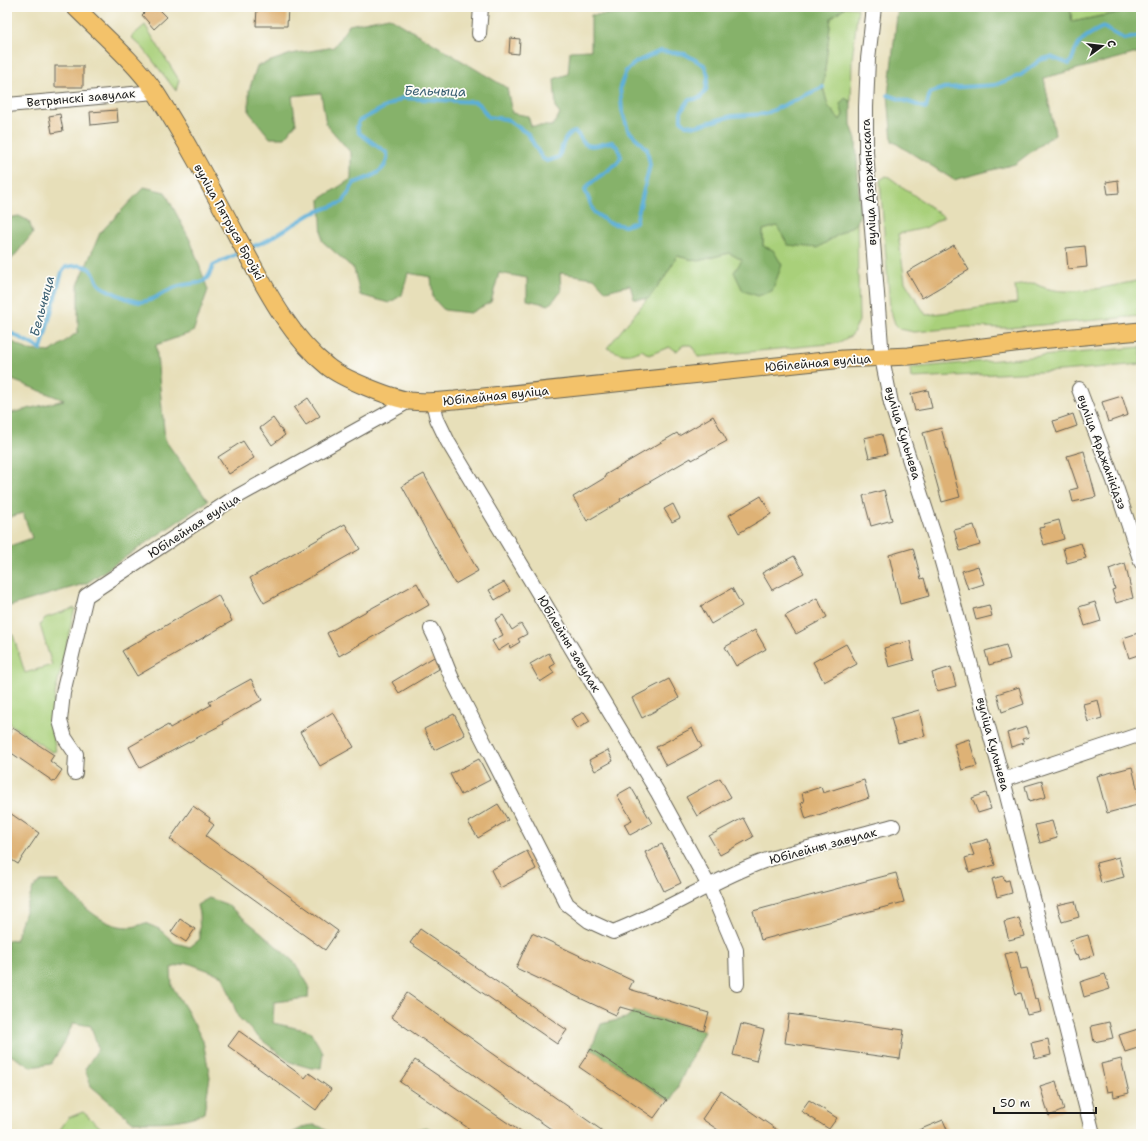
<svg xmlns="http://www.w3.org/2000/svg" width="1148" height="1141" viewBox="0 0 1148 1141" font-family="'Shantell Sans',sans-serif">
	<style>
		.green { fill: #a9d07a; stroke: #62764b }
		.forest { fill: #86b26a; stroke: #516743 }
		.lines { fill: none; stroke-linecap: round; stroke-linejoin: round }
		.stream { stroke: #5cafd8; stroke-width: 4 }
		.building { fill: #deb276 }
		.minor-casing { stroke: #636053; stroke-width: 16 }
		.major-casing { stroke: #636053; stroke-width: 19 }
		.minor { stroke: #fff; stroke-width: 14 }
		.major { stroke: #f3c26a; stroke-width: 17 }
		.labels { text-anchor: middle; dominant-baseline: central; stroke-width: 3.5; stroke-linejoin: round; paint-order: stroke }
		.street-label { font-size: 12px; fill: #1c1c1c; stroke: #fdfcf7 }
		.water-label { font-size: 13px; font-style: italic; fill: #395e71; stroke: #fdfcf7 }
	</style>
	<rect width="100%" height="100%" fill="#fdfcf7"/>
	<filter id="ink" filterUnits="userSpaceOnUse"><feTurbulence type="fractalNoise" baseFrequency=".025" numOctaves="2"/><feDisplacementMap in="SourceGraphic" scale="8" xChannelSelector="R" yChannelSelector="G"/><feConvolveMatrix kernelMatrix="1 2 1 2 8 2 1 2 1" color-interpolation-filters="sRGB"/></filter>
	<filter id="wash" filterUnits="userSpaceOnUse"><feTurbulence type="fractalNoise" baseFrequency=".012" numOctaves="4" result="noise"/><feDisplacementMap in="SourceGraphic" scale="16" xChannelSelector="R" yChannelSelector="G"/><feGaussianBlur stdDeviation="0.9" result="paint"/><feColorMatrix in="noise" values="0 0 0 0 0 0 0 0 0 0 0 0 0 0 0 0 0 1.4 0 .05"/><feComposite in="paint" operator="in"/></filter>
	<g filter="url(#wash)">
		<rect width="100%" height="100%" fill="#e7dfb9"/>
		<!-- green -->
		<g class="green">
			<path d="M 845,7 L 858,8 L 852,60 L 851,102 L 845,98 L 843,115 L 840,120 L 828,106 L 823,87 L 831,18 Z"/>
			<path d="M 1070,7 L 1141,7 L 1141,8 L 1072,22 Z"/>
			<path d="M 145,25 L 179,80 L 176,91 L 143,48 L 131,37 Z"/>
			<path d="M 886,176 L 889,177 L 944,217 L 925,228 L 898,234 L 905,282 L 926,315 L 1017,303 L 1015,286 L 1034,283 C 1062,300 1110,286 1141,280 L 1141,316 L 1008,328 L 967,327 L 914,332 L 900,329 L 895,324 L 890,308 L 880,180 Z"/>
			<path d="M 857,223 L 859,321 L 852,335 L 838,343 L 698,357 L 692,345 L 683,345 L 677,351 L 669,347 L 649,355 L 642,350 C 626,357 623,355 607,348 L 665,277 L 677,256 L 698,261 L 729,253 L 742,260 L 763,246 L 763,230 L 777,226 L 817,248 Z"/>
			<path d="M 1141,347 L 1141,364 L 1061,371 L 911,378 L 910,368 Z"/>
			<path d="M 75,608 L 55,694 L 51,726 L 56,751 L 52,752 L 7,722 L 7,633 L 13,635 L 25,673 L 52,665 L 40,625 L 45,618 Z"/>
			<path d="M 83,1112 L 108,1134 L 57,1134 L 68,1118 Z"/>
			<path d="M 426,1127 L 441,1134 L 398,1134 Z"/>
		</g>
		<!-- forest -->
		<g class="forest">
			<path d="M 629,7 L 845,7 L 831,18 L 823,87 L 828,106 L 840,120 L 843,115 L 840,104 L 845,98 L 851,102 L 851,124 L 856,140 L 860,213 L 857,223 L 817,248 L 788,245 L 777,226 L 763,230 L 763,246 L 773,250 L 782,265 L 772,291 L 758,296 L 743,291 L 734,272 L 742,260 L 729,253 L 698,261 L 677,256 L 665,277 L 648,299 L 634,299 L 630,285 L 606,291 L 594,278 L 560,273 L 561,292 L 549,305 L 527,300 L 527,278 L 499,273 L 491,302 L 470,313 L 444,310 L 433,298 L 431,277 L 408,273 L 402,295 L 389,303 L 360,295 L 354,269 L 322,241 L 320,199 L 351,179 L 351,153 L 326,124 L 321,93 L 292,96 L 296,124 L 284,138 L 270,138 L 249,112 L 249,90 L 257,66 L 291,54 L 334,47 L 349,25 L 389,17 L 507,88 L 512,113 L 528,116 L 531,126 L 552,126 L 560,114 L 556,109 L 554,79 L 568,74 L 570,51 L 591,50 L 591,15 L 624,14 Z"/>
			<path d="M 898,7 L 1070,7 L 1072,22 L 1141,8 L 1141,52 L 1044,78 L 1055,134 L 1015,164 L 954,180 L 892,141 L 888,95 Z"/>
			<path d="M 144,187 L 165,192 L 191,242 L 208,290 L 193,332 L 156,345 L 165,440 L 208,501 L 87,583 L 7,607 L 7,547 L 32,538 L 23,513 L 7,518 L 7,414 L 64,400 L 7,378 L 7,339 L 28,350 L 50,352 L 78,332 L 78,285 L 100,233 Z"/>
			<path d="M 19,216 L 29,221 L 33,233 L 7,265 L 7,218 Z"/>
			<path d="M 41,881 L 58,881 C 78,900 100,928 130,927 C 135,927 140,925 145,923 L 159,929 L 175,943 L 190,947 L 200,939 L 199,914 L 197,905 L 209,898 L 226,904 L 263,934 L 295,963 L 309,986 L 308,998 L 274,1002 L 273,1023 L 310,1031 L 323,1053 L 321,1068 L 311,1068 L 290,1062 L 258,1037 L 238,1017 L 223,976 L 188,963 L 171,968 L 172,986 L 186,1009 L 203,1041 L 210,1077 L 204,1113 C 181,1123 158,1122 133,1122 L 91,1086 L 85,1069 L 98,1049 L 91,1026 L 73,1023 L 64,1043 L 51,1064 L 31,1067 L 7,1053 L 7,940 L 15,941 L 33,888 Z"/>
			<path d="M 634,1011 L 704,1031 L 672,1099 L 667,1100 L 591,1049 L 601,1024 L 626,1018 Z"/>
			<path d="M 314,1125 L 321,1127 L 332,1134 L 290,1134 L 306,1126 Z"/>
		</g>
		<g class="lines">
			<!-- stream -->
			<g class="stream">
				<path d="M 888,95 L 926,108 L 930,93 L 944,88 L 995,85 L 1021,75 L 1040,60 L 1051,57 L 1069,64 C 1074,59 1073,53 1077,47 C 1082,37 1094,32 1103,27 L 1124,39 L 1141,36"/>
				<path d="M 249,248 L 268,240 L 311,214 L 343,202 L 354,183 C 368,178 390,172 387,153 L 359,133 L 357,127 L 359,121 L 402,98 L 475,102 L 480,105 L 488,117 L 506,119 L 528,134 L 542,158 L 547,161 L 559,157 C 562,147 564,134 575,132 C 580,135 580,138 583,142 C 591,150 602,143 612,142 L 618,148 L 621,157 C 613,172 594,175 585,190 L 594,212 L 609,223 L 625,226 L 636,222 L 650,165 L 647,149 L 628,130 L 622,110 L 620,87 L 626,71 L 636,62 L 660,51 L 685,54 L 704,65 L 708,75 L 706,90 L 700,98 L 689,100 L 681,112 L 681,120 L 686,125 L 696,126 L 732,116 L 765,114 L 823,87"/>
				<path d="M 7,331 L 41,349 L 62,272 L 66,267 C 75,265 87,263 93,273 C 96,276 96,281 99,284 C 103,289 132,302 140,302 C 155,302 165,289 179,286 C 197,281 207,288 213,265 L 241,252"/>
			</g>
		</g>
		<g id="blocks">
			<!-- building -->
			<g class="building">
				<path d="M 150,7 L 157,7 L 167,17 L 154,29 L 142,15 Z"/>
				<path d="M 257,7 L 288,7 L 287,26 L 256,26 Z"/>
				<path d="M 510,38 L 520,39 L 519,54 L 509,53 Z"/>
				<rect x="55" y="66" width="28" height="21"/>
				<path d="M 117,110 L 118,122 L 91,125 L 90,112 Z"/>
				<path d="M 60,114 L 63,131 L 52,133 L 49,116 Z"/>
				<path d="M 1118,180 L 1119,193 L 1108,194 L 1106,182 Z"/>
				<path d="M 954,245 L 969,270 L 922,298 L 907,272 Z"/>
				<path d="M 1085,246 L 1087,267 L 1068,269 L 1066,248 Z"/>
				<path d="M 928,390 L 932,408 L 915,411 L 911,394 Z"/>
				<path d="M 1122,396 L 1128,415 L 1108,422 L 1102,402 Z"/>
				<path d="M 308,398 L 320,416 L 306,425 L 294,408 Z"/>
				<path d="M 1073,414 L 1077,426 L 1057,433 L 1053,421 Z"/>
				<path d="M 713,416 L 727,441 L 692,460 L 691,458 L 620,499 L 621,501 L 587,521 L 573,497 L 606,477 L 605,475 L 677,433 L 679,436 Z"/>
				<path d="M 273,418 L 285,435 L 272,445 L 260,428 Z"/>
				<path d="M 941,428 L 960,497 L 942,502 L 923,433 Z"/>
				<path d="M 882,434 L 887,454 L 869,458 L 864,438 Z"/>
				<path d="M 243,441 L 254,458 L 229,474 L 218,457 Z"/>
				<path d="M 1084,451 L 1096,497 L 1073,502 L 1070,490 L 1078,488 L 1067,456 Z"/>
				<path d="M 424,474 L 478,571 L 455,584 L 402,486 Z"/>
				<path d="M 884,490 L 892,520 L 871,526 L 863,496 Z"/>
				<path d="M 761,496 L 771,514 L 739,533 L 729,515 Z"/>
				<path d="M 673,504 L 680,518 L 672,522 L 664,509 Z"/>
				<path d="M 1059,520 L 1064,539 L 1044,545 L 1039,528 L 1045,527 L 1044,524 Z"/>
				<path d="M 345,524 L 360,549 L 264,603 L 250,578 Z"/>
				<path d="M 974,525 L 980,545 L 960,551 L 954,530 Z"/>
				<path d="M 1081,543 L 1086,558 L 1067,563 L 1063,548 Z"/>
				<path d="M 913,548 L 921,579 L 924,578 L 929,596 L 900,604 L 889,555 Z"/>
				<path d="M 794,556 L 804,573 L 772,590 L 762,573 Z"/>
				<path d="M 1125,563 L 1133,598 L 1116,603 L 1112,590 L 1115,589 L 1109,569 Z"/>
				<path d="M 978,566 L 984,584 L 968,589 L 962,571 Z"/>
				<path d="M 504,582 L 510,591 L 495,600 L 489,590 Z"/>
				<path d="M 417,583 L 429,605 L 339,656 L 327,633 Z"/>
				<path d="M 732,588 L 742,606 L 711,624 L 701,606 Z"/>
				<path d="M 218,595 L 232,621 L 137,676 L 122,651 Z"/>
				<path d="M 817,598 L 827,617 L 796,634 L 785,616 Z"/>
				<path d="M 1095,602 L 1101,621 L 1085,626 L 1079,607 Z"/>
				<path d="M 989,605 L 992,616 L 976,620 L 973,609 Z"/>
				<path d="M 503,615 L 512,630 L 521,624 L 527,634 L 518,639 L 520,642 L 510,648 L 509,644 L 498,651 L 492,641 L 503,635 L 495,620 Z"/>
				<path d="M 755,630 L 766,649 L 736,666 L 725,647 Z"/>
				<path d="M 1138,633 L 1141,643 L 1141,654 L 1129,658 L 1123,638 Z"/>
				<path d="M 910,641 L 914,660 L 889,667 L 884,648 Z"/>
				<path d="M 846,644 L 857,664 L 824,682 L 813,662 Z"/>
				<path d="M 1006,645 L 1010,659 L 989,665 L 985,651 Z"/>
				<path d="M 549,653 L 555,664 L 550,667 L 554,673 L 540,682 L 530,664 Z"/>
				<path d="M 434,657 L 439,669 L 399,693 L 392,682 Z"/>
				<path d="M 951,667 L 956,686 L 937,691 L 932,673 Z"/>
				<path d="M 251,679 L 262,700 L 222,722 L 223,724 L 140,768 L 129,747 L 168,725 L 170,728 L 211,705 L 209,702 Z"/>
				<path d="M 669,679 L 679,698 L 642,718 L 632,698 Z"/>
				<path d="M 1019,687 L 1024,704 L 1002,712 L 997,694 Z"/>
				<path d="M 1098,700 L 1102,718 L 1088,722 L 1083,704 Z"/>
				<path d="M 919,710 L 925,736 L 898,743 L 891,718 Z"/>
				<path d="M 333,712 L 354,747 L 320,766 L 300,732 Z"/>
				<path d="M 584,712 L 590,721 L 577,729 L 571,719 Z"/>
				<path d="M 454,714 L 465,735 L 434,750 L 424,729 Z"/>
				<path d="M 1026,727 L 1029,737 L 1022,739 L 1024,743 L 1011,747 L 1007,733 Z"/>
				<path d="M 13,728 L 54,755 L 50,761 L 62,770 L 54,782 L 7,750 L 7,737 Z"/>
				<path d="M 692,728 L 702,747 L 666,766 L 656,747 Z"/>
				<path d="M 969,739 L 977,766 L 962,770 L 954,744 Z"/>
				<path d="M 608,750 L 613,761 L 595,771 L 589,760 Z"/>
				<path d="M 479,759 L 490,780 L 461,795 L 450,774 Z"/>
				<path d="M 1132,767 L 1141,804 L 1107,813 L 1097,776 Z"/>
				<path d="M 720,778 L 731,797 L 697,816 L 686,797 Z"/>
				<path d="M 864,780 L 869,798 L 806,819 L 801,803 L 804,802 L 802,793 L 821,787 L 823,793 Z"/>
				<path d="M 1042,781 L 1046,797 L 1029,802 L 1025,786 Z"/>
				<path d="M 631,787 L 652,823 L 630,835 L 624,824 L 632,820 L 617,795 Z"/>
				<path d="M 986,793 L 991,809 L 978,813 L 972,798 Z"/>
				<path d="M 498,804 L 508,820 L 478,838 L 468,822 Z"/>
				<path d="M 193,806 L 210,818 L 209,821 L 214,825 L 206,836 L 338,931 L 325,950 L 170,839 Z"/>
				<path d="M 7,811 L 39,833 L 18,864 L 7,857 Z"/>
				<path d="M 743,818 L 753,837 L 720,855 L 709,836 Z"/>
				<path d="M 1052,821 L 1057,838 L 1040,843 L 1035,825 Z"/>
				<path d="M 988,839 L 995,865 L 969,872 L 965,858 L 974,855 L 970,844 Z"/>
				<path d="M 662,844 L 681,883 L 664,891 L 645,852 Z"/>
				<path d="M 527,851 L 536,869 L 500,888 L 491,870 Z"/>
				<path d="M 1119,857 L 1124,877 L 1101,883 L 1096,863 Z"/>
				<path d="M 896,873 L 904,902 L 761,940 L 753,911 Z"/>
				<path d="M 1003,876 L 1005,881 L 1009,880 L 1012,893 L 997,897 L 992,879 Z"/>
				<path d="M 1075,901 L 1079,917 L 1062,922 L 1057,905 Z"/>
				<path d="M 1019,918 L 1024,936 L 1009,940 L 1004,922 Z"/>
				<path d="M 180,919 L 195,929 L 186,942 L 171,932 Z"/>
				<path d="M 420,929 L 567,1030 L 557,1044 L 410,943 Z"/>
				<path d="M 532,933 L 633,981 L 629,989 L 709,1013 L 704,1031 L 620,1007 L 616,1015 L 516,968 Z"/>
				<path d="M 1088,935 L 1094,955 L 1080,960 L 1078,954 L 1075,955 L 1070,940 Z"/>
				<path d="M 1017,951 L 1021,969 L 1027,968 L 1035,999 L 1038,998 L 1041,1012 L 1027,1015 L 1021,993 L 1016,994 L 1005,954 Z"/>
				<path d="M 1105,974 L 1110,989 L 1084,997 L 1080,982 Z"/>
				<path d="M 407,993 L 607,1134 L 558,1134 L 391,1017 Z"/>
				<path d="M 789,1014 L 904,1030 L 900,1059 L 785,1043 Z"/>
				<path d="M 1109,1022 L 1113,1038 L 1094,1042 L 1091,1026 Z"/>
				<path d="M 741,1024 L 764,1030 L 756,1061 L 733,1055 Z"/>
				<path d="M 1138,1029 L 1141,1047 L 1125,1052 L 1119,1035 Z"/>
				<path d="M 239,1031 L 305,1078 L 309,1073 L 331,1089 L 316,1110 L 228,1046 Z"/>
				<path d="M 1048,1039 L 1051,1055 L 1035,1059 L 1031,1043 Z"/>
				<path d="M 591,1049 L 667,1100 L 654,1118 L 579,1067 Z"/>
				<path d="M 1121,1059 L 1129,1093 L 1114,1097 L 1113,1091 L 1107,1092 L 1101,1064 Z"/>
				<path d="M 415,1060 L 524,1134 L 477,1134 L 400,1082 Z"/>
				<path d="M 1056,1081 L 1064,1110 L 1049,1116 L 1040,1086 Z"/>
				<path d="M 721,1091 L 783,1134 L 724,1134 L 702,1119 Z"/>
				<path d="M 809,1100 L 837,1118 L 829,1129 L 801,1111 Z"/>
				<path d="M 943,1120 L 949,1134 L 909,1134 Z"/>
			</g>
		</g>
	</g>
	<g filter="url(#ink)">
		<use href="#blocks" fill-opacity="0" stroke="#636053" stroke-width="1"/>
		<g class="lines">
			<defs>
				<g id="minor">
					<path d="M 874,7 L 868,59 L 866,107 L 866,152 L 882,358 L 891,403 L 937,544 L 1003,780 L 1093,1134"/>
					<path d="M 479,34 L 481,7"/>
					<path d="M 7,105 L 155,92"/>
					<path d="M 1079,389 L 1114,481 L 1141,562"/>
					<path d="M 433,402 L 437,419 L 448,442 L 658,793 L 709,886 L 736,950 L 737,984"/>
					<path d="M 431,629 C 441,648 446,667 455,685 L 567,904 L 589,921 L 613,932 C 665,912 712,880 764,861 C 806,847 850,838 893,826"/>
					<path d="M 75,773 L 76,754 L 65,738 L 60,721 L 63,693 L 86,596 L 231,500 L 409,401"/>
					<path d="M 1003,780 L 1141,734"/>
				</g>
				<path id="major" d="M 75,7 C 100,32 137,64 156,93 C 186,140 212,189 238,238 C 263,283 286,333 327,366 C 341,378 391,398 410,401 C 425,403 440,401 455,400 L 843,359 L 909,356 L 1039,340 L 1141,331"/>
			</defs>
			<!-- minor casing -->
			<use href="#minor" class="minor-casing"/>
			<!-- major casing -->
			<use href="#major" class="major-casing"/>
			<!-- minor -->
			<use href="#minor" class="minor"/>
			<!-- major -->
			<use href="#major" class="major"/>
		</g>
	</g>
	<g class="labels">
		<!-- street labels -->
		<g class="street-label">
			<text transform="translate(81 98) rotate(-5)">Ветрынскі завулак</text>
			<text transform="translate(869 182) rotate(-93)">вуліца Дзяржынскага</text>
			<text transform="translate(229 222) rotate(61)">вуліца Пятруся Броўкі</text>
			<text transform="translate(818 363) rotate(-5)">Юбілейная вуліца</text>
			<text transform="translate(496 396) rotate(-6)">Юбілейная вуліца</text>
			<text transform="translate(903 433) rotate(73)">вуліца Кульнева</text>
			<text transform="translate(1102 452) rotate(70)">вуліца Арджанікідзэ</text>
			<text transform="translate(194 526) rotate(-33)">Юбілейная вуліца</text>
			<text transform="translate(569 644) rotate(59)">Юбілейны завулак</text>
			<text transform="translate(993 744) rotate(75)">вуліца Кульнева</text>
			<text transform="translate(823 846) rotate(-15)">Юбілейны завулак</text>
		</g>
		<!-- water labels -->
		<g class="water-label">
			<text transform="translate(435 91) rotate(1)">Бельчыца</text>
			<text transform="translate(42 306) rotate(-75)">Бельчыца</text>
		</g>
	</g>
	<!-- margin -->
	<rect width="1148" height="1141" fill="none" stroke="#fdfcf7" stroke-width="24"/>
	<!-- north arrow -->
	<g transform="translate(1102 46) rotate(75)" stroke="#fdfcf7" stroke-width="3" paint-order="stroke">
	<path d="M0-3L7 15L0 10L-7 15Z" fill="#1c1c1c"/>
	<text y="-6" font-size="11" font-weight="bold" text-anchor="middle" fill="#1c1c1c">С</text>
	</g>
	<!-- scale -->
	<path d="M994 1107v6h102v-6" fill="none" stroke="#1c1c1c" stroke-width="2"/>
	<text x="1000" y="1107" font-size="12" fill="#1c1c1c" stroke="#fdfcf7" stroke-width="3" paint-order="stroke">50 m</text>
</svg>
